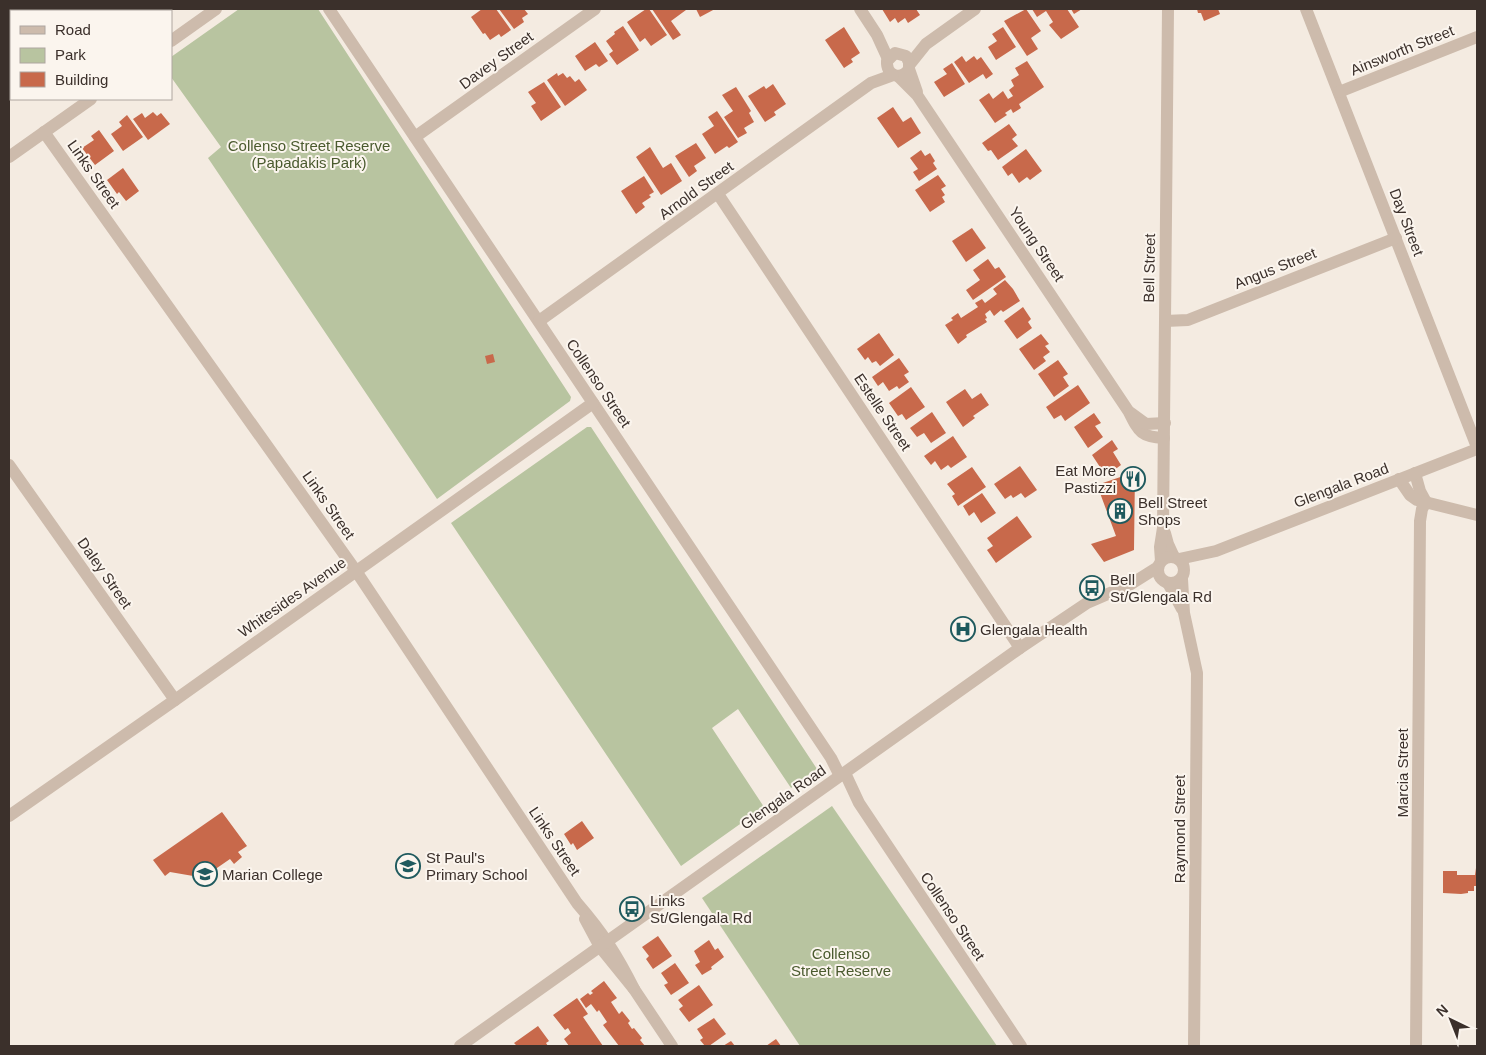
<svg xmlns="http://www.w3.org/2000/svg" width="1486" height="1055" viewBox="0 0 1486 1055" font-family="Helvetica,sans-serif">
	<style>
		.green { fill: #b8c4a0 }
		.building { fill: #c8694b }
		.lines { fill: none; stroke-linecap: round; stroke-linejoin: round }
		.minor { stroke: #cdbbac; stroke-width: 12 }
		.tertiary { stroke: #cdbbac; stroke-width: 12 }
		.rail { stroke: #3b302b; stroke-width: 4; stroke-dasharray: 1 4; stroke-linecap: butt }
		.labels { text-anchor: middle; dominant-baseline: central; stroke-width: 4; stroke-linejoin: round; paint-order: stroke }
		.street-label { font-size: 15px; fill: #3b302b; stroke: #fbf5ee }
		.park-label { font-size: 15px; fill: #4a5a2e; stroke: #fbf5ee }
		.poi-label { font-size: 15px; fill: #3b302b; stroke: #fbf5ee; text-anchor: start }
	</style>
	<rect width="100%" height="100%" fill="#f4ebe1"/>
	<!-- green -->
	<g class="green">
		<path d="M 239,9 L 318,9 L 571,397 L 570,401 L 437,499 L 208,158 L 221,147 L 171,77 L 171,57 Z"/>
		<path d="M 587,427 L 591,427 L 817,769 L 791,788 L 738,709 L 712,728 L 764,807 L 681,866 L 451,523 Z"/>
		<path d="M 832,806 L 997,1046 L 800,1046 L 702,898 Z"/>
	</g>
	<!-- building -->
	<g class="building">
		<path d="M 482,9 L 496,9 L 511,30 L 501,37 L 499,34 L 490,40 L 485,33 L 483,34 L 471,17 Z"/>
		<path d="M 499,9 L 524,9 L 528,14 L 522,18 L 524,22 L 514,29 Z"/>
		<path d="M 646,9 L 649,9 L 667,35 L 651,46 L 645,38 L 640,42 L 627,22 Z"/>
		<path d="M 652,9 L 685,9 L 686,10 L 671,21 L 681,35 L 673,40 Z"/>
		<path d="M 696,9 L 715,9 L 700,17 Z"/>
		<path d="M 882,9 L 916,9 L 920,15 L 908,23 L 905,18 L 898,23 L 895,18 L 890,22 Z"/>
		<path d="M 1026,9 L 1041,31 L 1031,38 L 1038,49 L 1027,56 L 1004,21 Z"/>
		<path d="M 1032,9 L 1067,9 L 1079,27 L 1061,39 L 1049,25 L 1053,22 L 1046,11 L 1037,17 Z"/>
		<path d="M 1071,9 L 1082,9 L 1074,14 Z"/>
		<path d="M 1197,9 L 1218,9 L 1220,14 L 1204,21 L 1201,13 L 1198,13 Z"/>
		<path d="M 623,26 L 639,50 L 617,65 L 609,54 L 613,51 L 606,41 L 615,34 L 614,32 Z"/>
		<path d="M 844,27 L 860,53 L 851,59 L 853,62 L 844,68 L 825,40 Z"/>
		<path d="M 1003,27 L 1016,47 L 996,60 L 988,47 L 997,41 L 992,34 Z"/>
		<path d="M 595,42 L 608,61 L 599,67 L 596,64 L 585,71 L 575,56 Z"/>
		<path d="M 962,56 L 966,62 L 974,56 L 977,60 L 981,57 L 993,74 L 986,79 L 983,74 L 969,83 L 954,62 Z"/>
		<path d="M 1027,61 L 1044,87 L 1019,104 L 1021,108 L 1013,113 L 1011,109 L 1005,113 L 1007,115 L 995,123 L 979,100 L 989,93 L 993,99 L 1003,91 L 1008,99 L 1013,96 L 1009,90 L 1014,86 L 1011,80 L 1019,75 L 1015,68 Z"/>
		<path d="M 952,63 L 965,84 L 944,97 L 934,82 L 947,74 L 943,69 Z"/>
		<path d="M 557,73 L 558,76 L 563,73 L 567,78 L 570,76 L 575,82 L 579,79 L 587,90 L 565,106 L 547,80 Z"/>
		<path d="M 544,82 L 561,107 L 541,121 L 531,106 L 536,103 L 528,92 Z"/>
		<path d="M 773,84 L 786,104 L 774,112 L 776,115 L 765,122 L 748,96 L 764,86 L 766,89 Z"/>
		<path d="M 736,87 L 751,111 L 749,113 L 754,122 L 744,128 L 747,133 L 738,138 L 724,117 L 733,111 L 722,95 Z"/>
		<path d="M 893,107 L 903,122 L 911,117 L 921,133 L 898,148 L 877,118 Z"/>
		<path d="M 717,111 L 738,142 L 729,148 L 727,146 L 715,154 L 702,134 L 714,126 L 708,117 Z"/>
		<path d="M 153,112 L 157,116 L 161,113 L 170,124 L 148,140 L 133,119 L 142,113 L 145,118 Z"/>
		<path d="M 127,115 L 143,137 L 123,151 L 111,134 L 122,126 L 119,122 Z"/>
		<path d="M 1009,124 L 1017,135 L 1012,139 L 1018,146 L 998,160 L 991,150 L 988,151 L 982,143 Z"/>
		<path d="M 99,130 L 114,151 L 95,165 L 82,148 L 94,140 L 91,136 Z"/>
		<path d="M 696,143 L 706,158 L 694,166 L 697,171 L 689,177 L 675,156 Z"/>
		<path d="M 650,147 L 663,168 L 671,163 L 682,181 L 661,195 L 636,157 Z"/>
		<path d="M 1026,149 L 1042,171 L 1030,180 L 1027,177 L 1019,183 L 1012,173 L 1008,176 L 1002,167 Z"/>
		<path d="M 921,150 L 925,156 L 930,153 L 935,161 L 933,163 L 937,169 L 919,181 L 913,172 L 918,169 L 910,158 Z"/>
		<path d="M 123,168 L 139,191 L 126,201 L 119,192 L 117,194 L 107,180 Z"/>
		<path d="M 938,175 L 946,186 L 941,189 L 945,195 L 942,197 L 945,202 L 930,212 L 915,190 Z"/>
		<path d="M 644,176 L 654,192 L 649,195 L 651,197 L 642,203 L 645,207 L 636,214 L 621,191 Z"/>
		<path d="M 972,228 L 986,248 L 966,262 L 952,241 Z"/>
		<path d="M 988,259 L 995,269 L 999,267 L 1006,277 L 973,300 L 966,290 L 980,280 L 973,270 Z"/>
		<path d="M 1005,280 L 1013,289 L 1020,301 L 1003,312 L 1001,310 L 994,316 L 990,310 L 985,314 L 987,318 L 985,319 L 987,322 L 966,335 L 967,337 L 958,344 L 945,325 L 953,320 L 951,318 L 958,313 L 961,318 L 978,307 L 975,303 L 982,299 L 985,303 L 997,294 L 993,289 Z"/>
		<path d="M 1023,307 L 1031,319 L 1028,322 L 1032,328 L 1017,339 L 1004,321 Z"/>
		<path d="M 879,333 L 894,355 L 880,366 L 876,361 L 872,363 L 868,357 L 865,360 L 857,349 Z"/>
		<path d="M 1041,334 L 1049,344 L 1045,346 L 1050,352 L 1043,357 L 1046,361 L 1034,370 L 1019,349 Z"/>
		<path d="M 493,354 L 495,362 L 487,364 L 485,356 Z"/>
		<path d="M 899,358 L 909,372 L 904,375 L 909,382 L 899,389 L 897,386 L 889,391 L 883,382 L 878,386 L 872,377 Z"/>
		<path d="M 1058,360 L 1068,374 L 1063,377 L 1069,386 L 1054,397 L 1038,374 Z"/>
		<path d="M 1078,385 L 1090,403 L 1065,421 L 1061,415 L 1054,419 L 1046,407 Z"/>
		<path d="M 911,387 L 925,407 L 906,420 L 902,414 L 898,416 L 889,403 Z"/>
		<path d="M 965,389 L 972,399 L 981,393 L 989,405 L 973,416 L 975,418 L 963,427 L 946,402 Z"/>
		<path d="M 932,412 L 946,433 L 931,443 L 924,433 L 917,437 L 910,428 Z"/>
		<path d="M 1094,413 L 1101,423 L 1095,426 L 1103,437 L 1088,448 L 1074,427 Z"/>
		<path d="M 953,436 L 967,457 L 951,468 L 948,465 L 941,470 L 935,461 L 931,465 L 924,456 Z"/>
		<path d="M 1112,440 L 1118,449 L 1113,452 L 1121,465 L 1106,476 L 1092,455 Z"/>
		<path d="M 1020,466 L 1037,490 L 1025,498 L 1021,493 L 1013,498 L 1011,495 L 1005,499 L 994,484 Z"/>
		<path d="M 972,467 L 986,487 L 958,506 L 952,496 L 955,494 L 947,484 Z"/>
		<path d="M 1135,472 L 1134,550 L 1104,562 L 1091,544 L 1116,536 L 1097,485 Z"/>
		<path d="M 982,493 L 996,513 L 981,523 L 974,512 L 969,516 L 963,506 Z"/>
		<path d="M 1017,516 L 1032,537 L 996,563 L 987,550 L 993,546 L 987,538 Z"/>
		<path d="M 222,812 L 247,846 L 238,852 L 242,857 L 234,864 L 230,859 L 201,879 L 199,877 L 170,872 L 165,876 L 153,860 Z"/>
		<path d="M 582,821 L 594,838 L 577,850 L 573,843 L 571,845 L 564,834 Z"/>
		<path d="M 1476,868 L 1477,868 L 1477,883 L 1476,886 L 1474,886 L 1474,891 L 1468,891 L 1468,893 L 1461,894 L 1443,893 L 1443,871 L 1457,871 L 1457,875 L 1475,875 Z"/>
		<path d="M 658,936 L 672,956 L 653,969 L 646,959 L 649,956 L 642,947 Z"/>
		<path d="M 709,940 L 715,950 L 718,948 L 724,957 L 711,967 L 712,969 L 702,975 L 695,965 L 700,962 L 694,951 Z"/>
		<path d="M 675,963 L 689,983 L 671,995 L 664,985 L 668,983 L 661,973 Z"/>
		<path d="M 604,981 L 617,998 L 611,1002 L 619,1014 L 622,1011 L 630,1021 L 628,1023 L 632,1029 L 634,1028 L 642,1038 L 640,1040 L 645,1046 L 619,1046 L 603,1025 L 607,1022 L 599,1010 L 597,1012 L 591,1004 L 586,1008 L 580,999 L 588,993 L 590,995 L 593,993 L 591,991 Z"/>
		<path d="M 699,985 L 713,1005 L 689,1022 L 679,1009 L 683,1006 L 678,1000 Z"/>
		<path d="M 577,998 L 588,1014 L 583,1017 L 603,1046 L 569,1046 L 564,1039 L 571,1033 L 568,1028 L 565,1030 L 553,1015 Z"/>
		<path d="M 714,1018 L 726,1034 L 709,1046 L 705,1046 L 700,1040 L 703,1038 L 697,1029 Z"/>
		<path d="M 538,1026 L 549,1041 L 546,1043 L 548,1046 L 517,1046 L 514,1043 Z"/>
		<path d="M 776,1039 L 781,1046 L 766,1046 Z"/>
		<path d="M 731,1041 L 735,1046 L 723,1046 Z"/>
	</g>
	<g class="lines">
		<!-- minor -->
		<g class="minor">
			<path d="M 329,9 L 831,758 L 840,776"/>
			<path d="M 860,9 L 877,35 L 888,59"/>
			<path d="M 1306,9 L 1477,447"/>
			<path d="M 171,41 L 216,9"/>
			<path d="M 910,64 L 926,44 L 975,9"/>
			<path d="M 909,69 C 901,81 886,76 887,61 L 895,53 L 906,56 L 909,62 L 909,69 L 917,92"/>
			<path d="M 898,76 L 917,95 L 1129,412 C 1139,432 1141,437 1164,438"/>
			<path d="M 1339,92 L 1477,37"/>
			<path d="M 44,132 L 356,571 L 577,903 C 603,933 617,955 634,989"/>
			<path d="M 415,137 L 595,9"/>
			<path d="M 9,157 L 91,99"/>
			<path d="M 718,194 L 1020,648"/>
			<path d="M 539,321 L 871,83 L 893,75"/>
			<path d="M 1165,321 L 1188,320 L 1396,238"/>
			<path d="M 1131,413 L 1146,424 L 1165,423"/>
			<path d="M 9,465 L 175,700"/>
			<path d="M 1415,473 L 1420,491 L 1426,502"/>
			<path d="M 1399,479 L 1410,495 L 1417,500 L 1477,515"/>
			<path d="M 1165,533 L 1168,544 L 1174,557"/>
			<path d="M 1161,561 L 1160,547 L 1163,528 L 1168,9"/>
			<path d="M 1182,579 L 1184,613 L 1197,673 L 1194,1046"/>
			<path d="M 1168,583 L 1182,609"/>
			<path d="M 845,773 L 859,803 L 1021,1046"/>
			<path d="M 9,816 L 175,700 L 593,403"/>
			<path d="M 585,919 L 600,947 L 634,989 L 672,1046"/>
			<path d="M 1416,1046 L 1420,521 L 1422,509 L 1426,502"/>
		</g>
		<!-- tertiary -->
		<g class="tertiary">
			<path d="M 9,13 L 14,9"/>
			<circle cx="1171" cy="570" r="13"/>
			<path d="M 1179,559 L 1216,551 L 1477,449"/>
			<path d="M 460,1046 L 1020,648 L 1087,603 L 1131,584 L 1158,567"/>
		</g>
		<!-- rail -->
		<g class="rail">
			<path d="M 110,11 L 114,9"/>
			<path d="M 125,11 L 129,9"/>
			<path d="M 9,83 L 11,82"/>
			<path d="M 9,95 L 11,93"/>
		</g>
	</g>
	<!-- icons -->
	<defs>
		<symbol id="restaurant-ring" viewBox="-11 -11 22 22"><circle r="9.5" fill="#fbf5ee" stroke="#1f5a5e" stroke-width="1.5"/><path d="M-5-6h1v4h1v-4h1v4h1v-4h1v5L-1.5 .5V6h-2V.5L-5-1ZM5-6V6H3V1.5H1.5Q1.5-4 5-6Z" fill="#1f5a5e"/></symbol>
		<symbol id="building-ring" viewBox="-11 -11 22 22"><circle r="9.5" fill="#fbf5ee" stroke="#1f5a5e" stroke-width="1.5"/><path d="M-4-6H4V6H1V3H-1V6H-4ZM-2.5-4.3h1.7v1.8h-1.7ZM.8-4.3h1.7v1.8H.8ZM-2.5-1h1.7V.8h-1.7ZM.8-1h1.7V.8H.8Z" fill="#1f5a5e"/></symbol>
		<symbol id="bus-ring" viewBox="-11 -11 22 22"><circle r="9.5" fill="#fbf5ee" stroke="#1f5a5e" stroke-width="1.5"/><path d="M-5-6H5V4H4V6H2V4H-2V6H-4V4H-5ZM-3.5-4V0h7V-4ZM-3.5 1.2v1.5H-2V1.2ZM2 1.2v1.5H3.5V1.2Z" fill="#1f5a5e"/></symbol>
		<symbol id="hospital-ring" viewBox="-11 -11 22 22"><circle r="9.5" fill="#fbf5ee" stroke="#1f5a5e" stroke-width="1.5"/><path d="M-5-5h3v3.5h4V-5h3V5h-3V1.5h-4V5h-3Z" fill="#1f5a5e"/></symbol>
		<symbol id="school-ring" viewBox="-11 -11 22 22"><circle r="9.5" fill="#fbf5ee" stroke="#1f5a5e" stroke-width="1.5"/><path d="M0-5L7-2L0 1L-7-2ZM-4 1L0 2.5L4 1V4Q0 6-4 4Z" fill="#1f5a5e"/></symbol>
	</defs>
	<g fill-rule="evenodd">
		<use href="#restaurant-ring" x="1119" y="465" width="28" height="28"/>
		<use href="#building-ring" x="1106" y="497" width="28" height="28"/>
		<use href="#bus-ring" x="1078" y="574" width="28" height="28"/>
		<use href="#hospital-ring" x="949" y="615" width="28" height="28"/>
		<use href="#school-ring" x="394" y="852" width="28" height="28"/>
		<use href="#school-ring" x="191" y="860" width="28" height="28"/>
		<use href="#bus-ring" x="618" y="895" width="28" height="28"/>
	</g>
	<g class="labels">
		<!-- street labels -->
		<g class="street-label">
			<text transform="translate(1402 50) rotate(-22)">Ainsworth Street</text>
			<text transform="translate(496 60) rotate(-36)">Davey Street</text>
			<text transform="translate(94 174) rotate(55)">Links Street</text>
			<text transform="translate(696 190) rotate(-36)">Arnold Street</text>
			<text transform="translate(1407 222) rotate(69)">Day Street</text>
			<text transform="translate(1037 244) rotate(56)">Young Street</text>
			<text transform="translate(1149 268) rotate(-89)">Bell Street</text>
			<text transform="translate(1275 268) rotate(-22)">Angus Street</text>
			<text transform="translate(599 383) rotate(56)">Collenso Street</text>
			<text transform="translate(883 412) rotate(56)">Estelle Street</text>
			<text transform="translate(1341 485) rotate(-21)">Glengala Road</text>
			<text transform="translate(329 505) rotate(55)">Links Street</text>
			<text transform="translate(105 573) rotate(55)">Daley Street</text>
			<text transform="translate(292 597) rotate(-35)">Whitesides Avenue</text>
			<text transform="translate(1402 773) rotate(-90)">Marcia Street</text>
			<text transform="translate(783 797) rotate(-35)">Glengala Road</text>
			<text transform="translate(1179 829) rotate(-90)">Raymond Street</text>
			<text transform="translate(555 841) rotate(56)">Links Street</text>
			<text transform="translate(953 916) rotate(56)">Collenso Street</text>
		</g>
		<!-- park labels -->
		<g class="park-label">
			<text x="309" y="145">Collenso Street Reserve<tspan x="309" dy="17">(Papadakis Park)</tspan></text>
			<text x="841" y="953">Collenso<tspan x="841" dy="17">Street Reserve</tspan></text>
		</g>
		<!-- poi labels -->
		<g class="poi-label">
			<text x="1116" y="470" text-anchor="end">Eat More<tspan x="1116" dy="17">Pastizzi</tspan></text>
			<text x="1138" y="502">Bell Street<tspan x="1138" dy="17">Shops</tspan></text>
			<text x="1110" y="579">Bell<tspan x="1110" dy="17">St/Glengala Rd</tspan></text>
			<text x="980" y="629">Glengala Health</text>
			<text x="426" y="857">St Paul's<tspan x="426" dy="17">Primary School</tspan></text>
			<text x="222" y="874">Marian College</text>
			<text x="650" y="900">Links<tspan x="650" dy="17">St/Glengala Rd</tspan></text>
		</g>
	</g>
	<!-- border -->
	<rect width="1486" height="1055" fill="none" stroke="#3b302b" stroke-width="20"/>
	<!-- legend -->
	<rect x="10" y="10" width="162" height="90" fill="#fbf5ee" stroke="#aea6a0"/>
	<rect x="20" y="26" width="25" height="8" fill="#cdbbac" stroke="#aea6a0"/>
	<text x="55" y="35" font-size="15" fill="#3b302b">Road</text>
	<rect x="20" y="48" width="25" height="15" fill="#b8c4a0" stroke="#aea6a0"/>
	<text x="55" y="60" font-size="15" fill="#3b302b">Park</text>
	<rect x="20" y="72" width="25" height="15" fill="#c8694b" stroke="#aea6a0"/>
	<text x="55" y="85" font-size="15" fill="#3b302b">Building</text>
	<!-- north arrow -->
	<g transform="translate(1451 1020) rotate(317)" stroke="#fbf5ee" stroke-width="4" paint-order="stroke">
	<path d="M0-4L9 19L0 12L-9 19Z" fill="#3b302b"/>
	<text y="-8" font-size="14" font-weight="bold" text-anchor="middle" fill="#3b302b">N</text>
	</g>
</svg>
